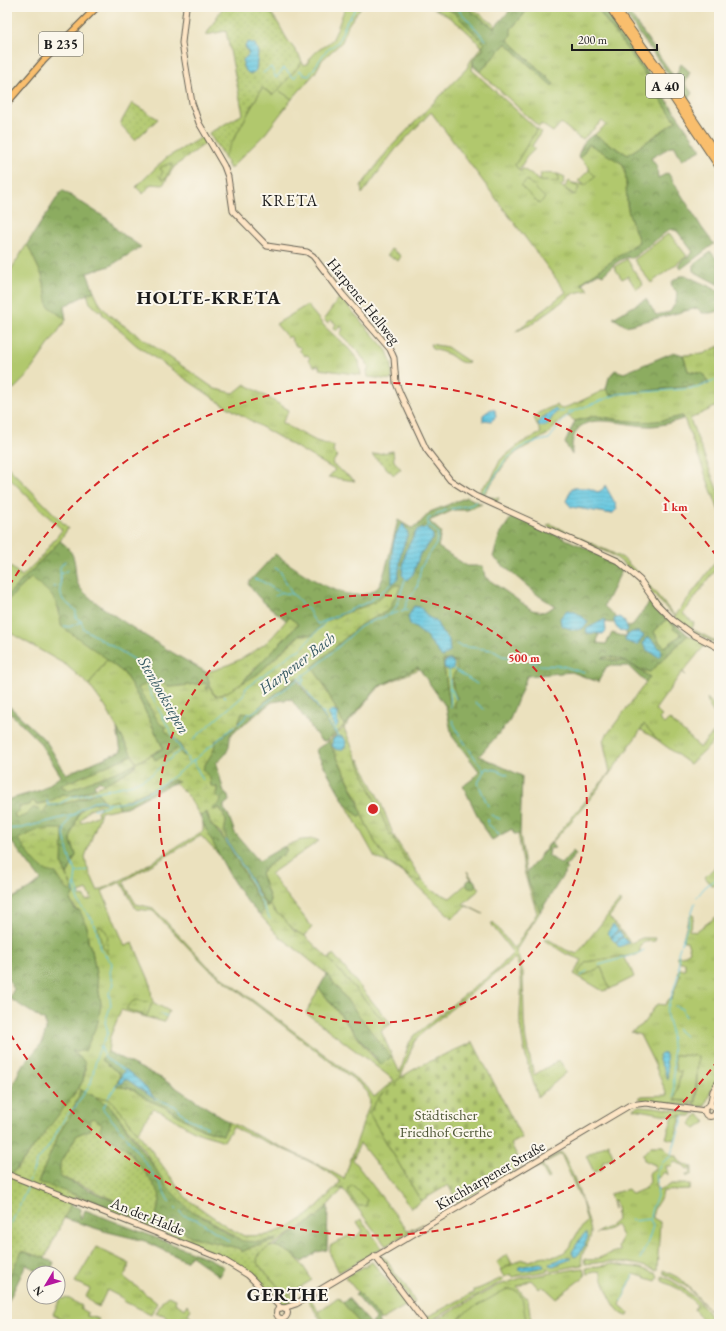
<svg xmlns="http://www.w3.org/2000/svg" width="726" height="1331" viewBox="0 0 726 1331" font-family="'EB Garamond',serif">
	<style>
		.grass { fill: url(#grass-tufts); stroke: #667244; fill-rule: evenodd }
		.forest { fill: url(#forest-crowns); stroke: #54643e; fill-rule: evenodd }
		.wetland { fill: url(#wetland-marsh); stroke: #667244 }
		.cemetery { fill: url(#cemetery-stones); stroke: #667244 }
		.park { fill: url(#park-dots); stroke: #667244; fill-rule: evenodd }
		.garden { fill: #b1c86d; stroke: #667244 }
		.water { fill: url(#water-rules); stroke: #3f717e }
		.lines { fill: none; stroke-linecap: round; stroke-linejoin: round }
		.stream { stroke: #62c6e0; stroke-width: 1 }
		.secondary-casing { stroke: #646155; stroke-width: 7 }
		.primary-casing { stroke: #646155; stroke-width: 8 }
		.highway-casing { stroke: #646155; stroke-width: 8 }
		.secondary { stroke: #fde5c5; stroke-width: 5 }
		.primary { stroke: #f9be6d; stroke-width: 5.5 }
		.highway { stroke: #f9be6d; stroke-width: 6 }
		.ring { fill: none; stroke: #d62828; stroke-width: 2; stroke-dasharray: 7 5 }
		.labels { text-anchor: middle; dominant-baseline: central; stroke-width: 4; stroke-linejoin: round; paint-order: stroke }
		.shield { fill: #fbf7ec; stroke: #5f5e5a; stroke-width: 1 }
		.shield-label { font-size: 14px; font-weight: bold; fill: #1c1c1c }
		.street-label { font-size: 15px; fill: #1c1c1c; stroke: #fbf7ec }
		.park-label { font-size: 15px; fill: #505838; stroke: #fbf7ec }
		.neighbourhood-label { font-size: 16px; letter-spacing: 1px; fill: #1c1c1c; stroke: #fbf7ec }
		.water-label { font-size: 16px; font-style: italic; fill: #345861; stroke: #fbf7ec }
		.district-label { font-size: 19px; font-weight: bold; letter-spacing: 1px; fill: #1c1c1c; stroke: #fbf7ec }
		.centre { fill: #d62828; stroke: #fbf7ec; stroke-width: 2 }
		.ring-label { font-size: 12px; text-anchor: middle; font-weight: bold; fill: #d62828; stroke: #fbf7ec; stroke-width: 4; stroke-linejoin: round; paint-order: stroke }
	</style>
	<defs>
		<pattern id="grass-tufts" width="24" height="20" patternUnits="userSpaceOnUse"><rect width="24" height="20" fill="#b1c86d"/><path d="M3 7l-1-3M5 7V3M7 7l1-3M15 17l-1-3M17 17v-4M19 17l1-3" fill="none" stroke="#98ab5e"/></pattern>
		<pattern id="forest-crowns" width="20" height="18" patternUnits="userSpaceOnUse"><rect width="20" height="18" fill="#8cac60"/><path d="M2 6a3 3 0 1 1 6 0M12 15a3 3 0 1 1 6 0" fill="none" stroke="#728b4e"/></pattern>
		<pattern id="wetland-marsh" width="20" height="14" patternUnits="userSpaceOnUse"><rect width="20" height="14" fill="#b1c86d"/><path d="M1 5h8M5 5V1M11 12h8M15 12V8" fill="none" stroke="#98ab5e"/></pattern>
		<pattern id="cemetery-stones" width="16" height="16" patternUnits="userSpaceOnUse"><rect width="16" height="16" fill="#b1c86d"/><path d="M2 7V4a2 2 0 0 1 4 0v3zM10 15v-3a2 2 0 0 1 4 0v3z" fill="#98ab5e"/></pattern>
		<pattern id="park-dots" width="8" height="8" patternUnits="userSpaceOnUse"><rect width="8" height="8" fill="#b1c86d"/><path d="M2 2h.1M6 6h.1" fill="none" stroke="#98ab5e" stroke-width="1.8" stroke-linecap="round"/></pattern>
		<pattern id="water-rules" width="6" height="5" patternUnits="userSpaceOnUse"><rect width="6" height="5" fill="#62c6e0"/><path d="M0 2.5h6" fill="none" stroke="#54aac0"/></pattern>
	</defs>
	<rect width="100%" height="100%" fill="#fbf7ec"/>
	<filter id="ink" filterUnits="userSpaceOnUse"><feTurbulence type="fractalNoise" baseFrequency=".025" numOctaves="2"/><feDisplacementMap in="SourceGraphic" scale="8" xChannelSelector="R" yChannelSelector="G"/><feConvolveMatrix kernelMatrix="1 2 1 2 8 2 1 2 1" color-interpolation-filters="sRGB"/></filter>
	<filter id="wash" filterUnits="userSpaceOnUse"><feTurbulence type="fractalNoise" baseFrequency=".012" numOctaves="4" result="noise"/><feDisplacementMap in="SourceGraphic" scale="16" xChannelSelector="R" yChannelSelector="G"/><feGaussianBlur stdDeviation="0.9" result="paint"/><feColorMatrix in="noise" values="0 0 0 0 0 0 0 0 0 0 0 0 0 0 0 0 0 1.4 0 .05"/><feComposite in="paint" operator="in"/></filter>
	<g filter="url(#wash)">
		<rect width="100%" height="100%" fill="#ebe1be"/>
		<!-- grass -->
		<g class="grass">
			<path d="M 345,7 L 361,7 L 348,25 L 342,42 L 322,60 L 315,73 L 292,99 L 278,90 L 302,62 L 304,65 L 307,64 C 314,50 322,49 332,40 C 334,38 344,11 345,7 Z"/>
			<path d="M 431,7 L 444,7 L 453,12 L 485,44 L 484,48 L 473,60 L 472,70 L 537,129 L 515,165 L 521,172 L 522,168 L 540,181 L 557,182 L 558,174 L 565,177 L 564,183 L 561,186 L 573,195 L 579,188 L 572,183 L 586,185 L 594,176 L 589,170 L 589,167 L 580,158 L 589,143 L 623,164 C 628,179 625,193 628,208 C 629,219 636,231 639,242 L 582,283 L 589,290 L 574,293 L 532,324 L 515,332 L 566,292 L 431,112 L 395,150 L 362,194 L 361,186 L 389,149 L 467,68 L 471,60 L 482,47 C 467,30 452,17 431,7 Z"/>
			<path d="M 466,7 L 471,7 L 496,26 L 494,28 Z"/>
			<path d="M 530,7 L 596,7 L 649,79 L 659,98 L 676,121 L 628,155 L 594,135 L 606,125 L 602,121 L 583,139 L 579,138 L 561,123 L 553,132 L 541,124 L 539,127 L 480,72 L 506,43 L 531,67 L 554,84 L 508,40 L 511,29 Z"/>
			<path d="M 202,137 L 206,143 L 174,167 L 163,185 L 151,184 L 143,194 L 136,187 L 166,158 Z"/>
			<path d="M 94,291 L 100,304 L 109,315 L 215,389 L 234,393 L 245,384 L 289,410 L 282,423 L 316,441 L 334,446 L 333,452 L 337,456 L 332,464 L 355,481 L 328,477 L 335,470 L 219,402 L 136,345 L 102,314 L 102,311 L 99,311 L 90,303 L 87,294 Z"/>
			<path d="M 340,297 L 387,351 L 392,365 L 392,380 L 368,377 L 367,371 L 369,368 L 365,359 L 363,359 L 358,351 L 340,334 L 343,329 L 340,326 L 336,331 L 333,328 L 336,324 L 331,320 L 327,323 L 324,319 Z"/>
			<path d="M 307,305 L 325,327 L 349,349 L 359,361 L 361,375 L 319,369 L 320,367 L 316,365 L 315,367 L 308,360 L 310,358 L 307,355 L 305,356 L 299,350 L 301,349 L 298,346 L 297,347 L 291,340 L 292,339 L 290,336 L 288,338 L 276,324 Z"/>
			<path d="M 430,344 L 447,347 L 469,362 C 459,365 455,357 448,354 C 443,352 437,350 432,349 Z"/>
			<path d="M 719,346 L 719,405 L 690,419 L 719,494 L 719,511 L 683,416 L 655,422 L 641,423 L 596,416 L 575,421 L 566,415 L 548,434 L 517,452 L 506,462 L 484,494 L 489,497 L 499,498 L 497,502 L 479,494 L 482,487 L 492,478 L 500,460 L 521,443 L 541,433 L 534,418 L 538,413 L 556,405 L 561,409 L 577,403 L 606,389 L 611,395 C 643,389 676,389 709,384 L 703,374 L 688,371 L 683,355 L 703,354 Z"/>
			<path d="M 7,466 L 68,528 L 60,541 L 7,596 L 7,564 L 22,576 L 40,558 L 62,530 L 7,476 Z"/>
			<path d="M 550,524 L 623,558 L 640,575 L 675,616 L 719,557 L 719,565 L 683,614 L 694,623 L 692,629 L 719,643 L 719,645 L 694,632 L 677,619 L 623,563 L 611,554 L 547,526 Z"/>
			<path d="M 289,617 L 298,624 L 262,663 L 254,668 L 238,688 L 217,696 L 213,693 L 206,672 C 224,669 255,653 268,641 C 276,634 282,625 289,617 Z"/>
			<path d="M 669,619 L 681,635 L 665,647 L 660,643 L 654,632 L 664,621 Z"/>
			<path d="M 688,635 L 719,650 L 719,653 L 705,645 L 683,672 L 687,676 L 682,672 L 655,710 L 662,716 L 659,719 L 664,724 L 669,719 L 694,741 L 699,748 L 719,727 L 719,737 L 690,764 L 656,739 L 644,725 C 612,773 579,815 540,855 L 610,772 L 603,740 L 650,677 L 624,661 L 603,659 L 603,657 L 621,658 L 650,672 Z"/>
			<path d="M 107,659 L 124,673 L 139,698 L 163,748 L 136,763 L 106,708 L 89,685 Z"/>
			<path d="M 418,667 L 419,669 L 379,687 L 344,728 L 342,728 L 379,686 Z"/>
			<path d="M 707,698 C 713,704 719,712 719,721 L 709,706 Z"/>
			<path d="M 359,759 L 380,801 L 393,834 L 390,835 L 359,764 Z"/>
			<path d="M 117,800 L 120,808 L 101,812 L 85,857 L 87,867 L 98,891 L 127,877 L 198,834 L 203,831 L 203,823 L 221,857 L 201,836 L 197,838 L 124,881 L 126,887 L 136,904 L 153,908 L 209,967 L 367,1087 L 374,1097 L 394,1080 L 306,1013 L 319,988 L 373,1057 L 381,1065 L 392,1056 L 400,1073 L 409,1043 L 415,1035 L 468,992 L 497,970 L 513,953 L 491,924 L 493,922 L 514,949 L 537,913 L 525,875 L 518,834 L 520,834 L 526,872 L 540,912 L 516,950 L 523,972 L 524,1022 L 526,1041 L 534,1075 L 559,1060 L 567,1072 L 538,1097 C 530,1073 522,1047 520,1022 C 519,1001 526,977 515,958 L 425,1030 L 414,1042 L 401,1077 L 369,1113 L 421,1201 L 411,1208 L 360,1143 L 353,1160 L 408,1231 L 423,1224 L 386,1246 L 343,1189 L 335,1188 L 340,1182 C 328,1165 256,1139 233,1127 L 224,1141 C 215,1137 204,1136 194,1131 C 180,1124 168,1114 153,1108 L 138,1132 L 110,1099 L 95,1097 L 81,1090 L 79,1088 C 89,1070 87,1063 72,1050 L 101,1004 L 92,950 L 88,942 L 87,927 L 70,900 L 74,892 L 67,875 L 76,855 C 75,851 72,845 71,840 C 70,831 79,809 87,805 C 97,801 107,803 117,800 ZM 99,805 L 101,808 L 97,811 L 98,815 L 81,823 L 80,821 L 88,810 ZM 121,882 L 136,909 L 153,911 L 208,968 L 361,1085 L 368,1093 L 370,1103 L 344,1179 L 325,1168 L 229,1122 L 223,1135 L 197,1127 L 165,1107 L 148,1100 L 133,1089 L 116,1086 L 120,1074 L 101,1059 L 108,1052 L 110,1037 L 121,1010 L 164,1022 L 169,1011 L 154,1003 L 152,999 L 150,982 L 133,943 L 125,946 L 102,891 ZM 87,890 L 92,899 L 86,901 L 84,896 L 81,897 L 79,893 Z"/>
			<path d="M 345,803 L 359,816 L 362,815 L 375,842 L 389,863 L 418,882 L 422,880 L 433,891 L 450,898 L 466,884 L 471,889 L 472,878 L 470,878 L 467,871 L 480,889 L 463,904 L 483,914 L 467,906 L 452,918 L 404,874 L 388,863 L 375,857 Z"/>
			<path d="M 395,838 L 409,860 L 408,863 L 392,839 Z"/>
			<path d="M 314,839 L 319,841 L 270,874 L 312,927 L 305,936 C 297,935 274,911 269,904 L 270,899 L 261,873 L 265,868 L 285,853 L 287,849 L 283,847 L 301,840 Z"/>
			<path d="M 719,863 L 719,885 L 711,885 L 705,877 Z"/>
			<path d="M 619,901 L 621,902 L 609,917 L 631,943 L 642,938 L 656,938 L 655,941 L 645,942 L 640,945 L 640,952 L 636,955 L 586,962 L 583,976 L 601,967 L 610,989 L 603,991 L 574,974 L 582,960 L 566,954 L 544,940 L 546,938 L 566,950 L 577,954 Z"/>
			<path d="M 692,913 L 694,917 L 689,930 L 695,932 L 719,915 L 719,1079 L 712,1088 L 705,1105 L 702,1107 L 694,1106 L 694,1102 L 696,1102 L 698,1056 L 675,1055 L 681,1072 L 675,1100 L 691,1102 L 692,1106 L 643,1100 L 638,1098 L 642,1096 L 667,1095 L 654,1063 L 640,1035 L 631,1032 L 642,1025 L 657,1004 L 665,1005 L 669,999 L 671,1000 L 680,975 L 677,972 L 680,969 L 685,969 L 685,962 L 680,962 L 676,958 L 677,956 L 682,956 L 690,951 L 687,941 L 683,941 L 683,939 L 687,923 Z"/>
			<path d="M 333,954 L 391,1024 L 386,1024 L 329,959 Z"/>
			<path d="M 639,1106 L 655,1107 L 694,1113 L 691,1116 L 673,1116 L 633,1109 Z"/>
			<path d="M 608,1143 L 614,1158 L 603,1162 L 602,1169 L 594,1172 L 586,1156 Z"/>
			<path d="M 651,1146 L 663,1146 L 671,1156 L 677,1156 C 678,1162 686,1166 692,1167 L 692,1174 L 686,1177 L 686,1175 L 689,1174 L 691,1168 L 687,1169 L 683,1165 L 675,1162 L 671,1166 L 666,1166 L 668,1175 L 664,1172 L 661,1176 L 657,1178 L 655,1185 L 658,1191 L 672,1184 L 691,1184 L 689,1190 L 663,1191 C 663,1200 651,1206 653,1218 L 660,1222 L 657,1271 C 630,1260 613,1261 585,1264 L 584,1259 C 598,1263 608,1251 621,1251 L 618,1248 L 622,1236 L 616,1225 L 604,1232 L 595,1233 L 609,1227 L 617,1220 L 616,1212 L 618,1212 L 615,1200 L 613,1201 L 614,1209 L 610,1194 L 628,1189 L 632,1194 L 646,1188 L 646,1186 L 650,1182 L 649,1174 L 655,1169 L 655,1165 L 644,1160 L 643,1154 Z"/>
			<path d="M 561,1152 C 568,1157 591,1223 591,1233 C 590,1245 579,1253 582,1265 L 550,1271 L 548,1268 L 546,1269 L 548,1271 L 513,1277 L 511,1274 L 504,1277 L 500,1270 L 522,1259 C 527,1263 534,1260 540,1257 C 546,1255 553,1258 559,1255 C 574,1249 574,1231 587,1222 L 582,1202 L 561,1154 L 542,1164 L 550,1178 L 548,1179 L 541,1166 L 535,1169 L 534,1167 Z"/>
			<path d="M 361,1219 L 382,1248 L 339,1272 L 330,1254 L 330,1246 L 350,1235 L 353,1239 L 363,1231 L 357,1222 Z"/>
			<path d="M 274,1246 C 295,1251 301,1263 312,1280 L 284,1297 L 276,1284 L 257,1263 L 258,1254 L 266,1248 Z"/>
			<path d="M 96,1247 L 130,1264 L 124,1277 L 157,1303 L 151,1314 L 123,1301 L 124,1299 L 107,1290 L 99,1307 L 93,1304 L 86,1296 L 90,1289 L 75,1282 Z"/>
			<path d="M 381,1256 L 387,1260 L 394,1273 C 402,1277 411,1296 415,1302 L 413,1304 L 380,1258 Z"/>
			<path d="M 372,1262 L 407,1305 L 383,1319 L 380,1319 L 345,1277 Z"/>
			<path d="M 613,1264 L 640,1268 L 657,1274 L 658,1278 L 656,1281 L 634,1274 L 620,1305 L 629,1313 L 628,1316 C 613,1315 604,1280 599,1271 L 587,1274 L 586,1268 Z"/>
			<path d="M 583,1268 L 585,1276 L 556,1298 L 543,1286 L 539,1289 L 531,1280 L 517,1287 L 528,1300 L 531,1320 L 528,1324 L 451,1324 L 447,1319 L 439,1324 L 429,1324 L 497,1286 L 521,1278 Z"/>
			<path d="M 663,1270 L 681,1279 L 717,1318 L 687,1287 L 663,1273 Z"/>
			<path d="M 662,1276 C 684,1286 704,1303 715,1324 L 706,1324 L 694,1309 L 697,1305 L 681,1290 L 662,1281 Z"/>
			<path d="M 502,1278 L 503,1281 L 428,1322 L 425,1318 L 475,1292 L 473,1290 L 478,1289 Z"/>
			<path d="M 168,1296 L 176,1299 L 175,1303 L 185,1309 L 187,1305 L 191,1309 L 188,1314 L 191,1317 L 190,1319 L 198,1323 L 200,1320 L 203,1324 L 172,1324 L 164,1315 L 156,1313 L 163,1300 Z"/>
			<path d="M 66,1297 L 82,1306 L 80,1309 L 88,1313 L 87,1316 L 99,1319 L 96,1324 L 71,1324 L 53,1314 L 61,1298 L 63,1299 Z"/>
			<path d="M 310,1298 L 326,1324 L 323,1324 L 308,1300 Z"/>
		</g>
		<!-- forest -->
		<g class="forest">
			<path d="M 444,7 L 466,7 L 494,28 L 513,7 L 530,7 L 511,29 L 511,35 L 508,40 L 554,84 L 552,86 L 506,43 L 480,72 L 474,67 L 473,60 L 484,49 L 482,47 L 485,44 L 453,12 Z"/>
			<path d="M 596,7 L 602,7 L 605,10 L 701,150 L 682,160 L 674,145 L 651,158 L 657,167 L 658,178 L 668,173 L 702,228 L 714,244 L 681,269 L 678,265 L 693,252 L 677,231 L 670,229 L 633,258 C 621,255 611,268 603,275 L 599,273 L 583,282 L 584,287 L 581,283 L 639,242 C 636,231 629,219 628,208 C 625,193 628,179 623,164 L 589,144 L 580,158 L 578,156 C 582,146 584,139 594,135 L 628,155 L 676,121 L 659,98 L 649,79 Z"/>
			<path d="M 620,7 L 625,7 L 675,78 L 681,64 L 690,72 L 685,84 L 692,93 L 687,100 Z"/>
			<path d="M 62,190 L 109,220 L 117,230 L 141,247 L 110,266 L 87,273 L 94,291 L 64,306 L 66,320 L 48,306 L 42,276 L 27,244 Z"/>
			<path d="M 711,252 L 719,262 L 719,285 L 693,271 L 693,265 Z"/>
			<path d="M 681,276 L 687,276 L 719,291 L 719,311 L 710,313 L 702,313 L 697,308 L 626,326 L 613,318 L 646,299 L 656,315 L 670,312 L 676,302 L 677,292 L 672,287 L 671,282 Z"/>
			<path d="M 674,352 L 683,355 L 688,371 L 703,374 L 709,384 L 610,395 L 606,389 L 609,377 L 615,370 L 624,373 Z"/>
			<path d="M 596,416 C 630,422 649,425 682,416 L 683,419 C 672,422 661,426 650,426 C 618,426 569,403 572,455 L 565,443 L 575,421 Z"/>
			<path d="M 467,497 L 482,504 L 467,510 L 454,510 L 429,521 L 441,532 L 438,547 L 467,566 L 483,566 L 485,577 L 532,610 L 544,612 L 555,606 L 539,596 L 493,557 L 500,534 L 513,515 L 612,560 L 623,568 L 604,606 L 618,619 L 613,623 L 601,622 L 597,643 L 606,644 L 612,633 L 626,637 L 627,626 L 631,627 L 652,599 L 669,619 L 664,621 L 654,632 L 660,643 L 665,647 L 681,635 L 679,631 L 673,629 L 675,626 L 671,624 L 672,621 L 688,635 L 650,672 C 631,670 629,656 603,657 L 603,659 L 624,661 L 650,677 L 645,682 L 628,666 L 607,666 L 598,682 L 572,672 L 527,676 L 509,722 L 479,756 L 522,776 L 520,834 L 514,834 L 512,829 L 492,840 L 484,829 L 463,786 L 474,778 L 479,771 L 452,736 L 446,707 L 418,667 L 379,686 L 346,724 L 344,725 L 322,682 L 312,667 L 360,625 L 389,610 L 394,585 L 375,602 L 326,621 L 313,635 L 299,635 L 258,674 L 238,688 C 256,665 279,646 298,624 L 289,617 L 286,620 C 272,609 257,599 248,583 L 275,554 C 297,569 354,614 379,586 C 384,580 395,531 398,520 L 411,528 L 417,526 L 430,512 ZM 451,660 L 456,662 L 455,673 L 452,675 L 455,708 L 449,698 L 443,661 Z"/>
			<path d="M 60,541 C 83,556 70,576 81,589 C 94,603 111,613 127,624 C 153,641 179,657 206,672 L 210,686 L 207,691 L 206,683 L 172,687 L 153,681 C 157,696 160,712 166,726 C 171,738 185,744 184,757 L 176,749 L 168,755 L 155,760 L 152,755 L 163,748 L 139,698 L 124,673 L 61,626 L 59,608 L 31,578 L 7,601 L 7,596 Z"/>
			<path d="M 298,677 L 297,680 L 336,734 L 325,741 L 320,740 L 291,699 L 272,702 L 230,735 C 230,749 227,755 216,763 L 224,792 L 228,796 L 229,801 L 224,805 L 224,809 L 228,814 L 235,833 L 259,861 L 283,847 L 287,849 L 285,853 L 265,868 L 261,873 L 270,899 L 268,908 L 227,840 L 224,832 L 226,821 L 220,808 L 213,810 L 212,809 L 217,790 L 211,786 L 210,778 L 203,769 C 207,758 215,754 215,741 C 224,737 227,731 236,728 L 242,713 L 252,713 L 263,703 Z"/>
			<path d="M 7,704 L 46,741 L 66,774 L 121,751 L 117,729 L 132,755 L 61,786 L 68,790 L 136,763 L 133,768 L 104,785 L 100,781 L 94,784 L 96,788 L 75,796 L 62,794 C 52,804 37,803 25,807 L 38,809 L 50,804 L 58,805 L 84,798 L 98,791 L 105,803 L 100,802 L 85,806 L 79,813 L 72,833 L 71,842 L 76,855 L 67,875 L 62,865 L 63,829 L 56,873 L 66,888 L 74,892 L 70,900 L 75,910 L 80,911 L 87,927 L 88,942 L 92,950 L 101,1004 L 98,1022 L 85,1051 L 72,1051 L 83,1060 L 85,1064 L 83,1081 L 55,1121 L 12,1174 L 7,1172 L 7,1099 L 21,1067 L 42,1043 L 46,1030 L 45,1021 L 9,998 L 14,989 L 7,977 L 7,901 L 33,887 L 41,880 L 7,836 L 7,800 L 41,790 L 61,776 L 39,742 L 7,710 Z"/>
			<path d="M 329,741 L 358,801 L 362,815 L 359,816 L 345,803 L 315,750 Z"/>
			<path d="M 173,780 L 179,783 L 171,784 L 126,807 L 120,808 L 118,804 Z"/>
			<path d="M 206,812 C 211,828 217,829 226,842 C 240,865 252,888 264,911 L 260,915 C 235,893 218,852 203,823 L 200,816 Z"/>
			<path d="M 551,843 L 555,848 L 549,849 L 548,855 L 561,864 L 573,851 L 576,854 L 565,867 L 567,869 L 540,912 L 528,880 L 527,872 Z"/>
			<circle cx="471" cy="884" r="4.5"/>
			<path d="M 327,974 L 391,1057 L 381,1065 L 319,988 Z"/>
			<path d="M 108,1052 L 161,1078 L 229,1122 L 223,1135 L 197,1127 L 165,1107 L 148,1100 L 133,1089 L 116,1086 L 120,1074 L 101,1059 Z"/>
			<path d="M 81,1090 C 91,1095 103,1099 111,1107 L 155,1168 L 191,1211 L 206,1218 L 230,1235 L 258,1242 L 276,1238 L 275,1241 L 254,1246 L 242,1252 L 241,1249 L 192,1237 L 156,1214 L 160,1201 L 131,1153 L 124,1146 L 113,1142 L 99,1130 L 90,1130 L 77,1135 L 60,1165 L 60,1177 L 149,1217 L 149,1219 L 164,1228 L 165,1231 L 74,1194 L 58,1190 L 38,1182 L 59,1133 L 71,1114 Z"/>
			<path d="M 44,1194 L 81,1209 L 80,1218 L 82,1218 L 85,1210 L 210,1259 L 224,1267 L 219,1276 L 191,1256 L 186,1261 L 145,1241 L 104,1231 L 51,1214 Z"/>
			<path d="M 328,1206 L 327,1250 L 317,1252 L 302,1262 C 294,1255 284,1248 274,1246 L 317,1217 Z"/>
			<path d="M 22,1251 L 45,1258 L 45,1259 L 54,1262 L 51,1270 L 56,1273 L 43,1273 L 26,1265 L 7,1304 L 7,1280 Z"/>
			<path d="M 358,1292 L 380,1319 L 378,1321 L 380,1324 L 360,1324 L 343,1303 L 348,1298 L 371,1324 L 376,1319 L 355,1294 Z"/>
		</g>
		<!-- wetland -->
		<g class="wetland">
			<path d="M 394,585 L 401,585 L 389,610 L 360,625 L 312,667 L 322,682 L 344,725 L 336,734 L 297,677 L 263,703 L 252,714 L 242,713 L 236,728 C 227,731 224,737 215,741 C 215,754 207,758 203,769 L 210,778 L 211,786 L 217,788 L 216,796 L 221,799 L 220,803 L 212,809 L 213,810 L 220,808 L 226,821 L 224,832 L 227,840 L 267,908 L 269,904 L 275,912 L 283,918 L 294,931 L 305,936 L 329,959 L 386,1024 L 391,1024 L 381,1031 L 392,1056 L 391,1057 L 327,974 L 278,935 L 260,915 L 264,911 L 245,874 L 225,840 L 220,832 L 211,825 L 207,812 L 200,816 L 188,796 L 175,783 L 179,782 L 173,780 L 118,804 L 117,800 L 105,803 L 98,791 C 91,795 64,805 57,805 C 53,805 51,804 47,806 L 44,811 L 41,812 L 38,809 L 33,808 L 26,815 L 16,819 L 14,814 L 19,812 L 19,807 L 30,805 L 31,802 L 34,801 L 36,805 C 45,803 56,800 62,794 C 67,795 73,796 78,795 C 87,793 134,771 136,764 L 69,790 L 60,786 L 132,755 L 136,763 L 152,755 L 155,760 L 168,755 L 176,749 L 184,757 C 185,745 173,738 165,731 L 166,727 L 160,724 L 138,688 L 153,681 L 172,687 L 206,683 L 207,690 L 210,686 L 213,694 L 216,696 L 222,695 L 258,674 L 300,635 L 313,635 L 326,621 L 375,602 Z"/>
			<path d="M 443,660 L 456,662 L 457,669 C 448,682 452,684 457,698 L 454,702 L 455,708 L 450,704 Z"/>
			<path d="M 344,728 L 390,835 L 393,834 L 395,838 L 393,839 L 407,862 L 409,860 L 422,880 L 418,882 L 389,863 L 375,842 L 362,815 L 358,800 L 329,741 Z"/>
			<path d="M 40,829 L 63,829 L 62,865 L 74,892 L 66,889 L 56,873 C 38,873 28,851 18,839 Z"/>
			<path d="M 99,926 C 113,932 105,944 108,954 L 103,947 L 98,929 Z"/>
			<path d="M 137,1000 L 152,1003 L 147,1016 L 126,1009 L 133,1001 Z"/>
		</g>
		<!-- cemetery -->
		<path class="cemetery" d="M 473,1042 L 522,1138 L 511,1144 L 522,1165 L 458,1203 L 448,1185 L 421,1201 L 369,1113 C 389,1073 435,1060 473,1042 Z"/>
		<!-- park -->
		<g class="park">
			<path d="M 223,7 L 268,7 L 269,10 L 278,23 L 287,39 L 300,57 L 302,62 L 274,95 L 262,88 L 224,157 L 209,133 L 243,114 L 226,31 L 206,35 ZM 245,46 L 258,52 L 256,70 L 252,74 L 246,71 L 243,60 L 249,54 Z"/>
			<path d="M 132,103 L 158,119 L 135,140 L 120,124 Z"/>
			<path d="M 171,163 L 172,166 L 166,178 L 162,180 L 160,177 L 163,172 L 160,169 L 161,167 Z"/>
			<path d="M 391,249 L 401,256 L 398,261 L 387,255 Z"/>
			<path d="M 393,451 L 394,461 L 401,469 L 394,475 L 372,455 Z"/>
			<path d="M 79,1088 L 81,1090 L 71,1114 L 59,1133 L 38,1182 L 115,1209 L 164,1231 L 164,1228 L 149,1219 L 149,1217 L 84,1186 L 60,1177 L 60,1165 L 77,1135 L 90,1130 L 89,1120 L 94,1118 L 102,1124 L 100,1130 L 113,1141 L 124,1146 L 147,1175 L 159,1193 L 160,1201 L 156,1214 L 192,1237 L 241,1249 L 242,1252 L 254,1246 L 275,1241 L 276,1239 L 258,1242 L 242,1241 L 206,1218 L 191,1211 L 167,1187 L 144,1150 L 111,1107 L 95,1097 L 110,1099 L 114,1103 L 146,1143 L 187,1199 L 229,1228 L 244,1236 L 267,1235 L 290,1227 L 311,1213 L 335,1188 L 343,1189 L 317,1217 L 258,1254 L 257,1263 L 276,1284 L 284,1296 L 291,1294 L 296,1300 L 289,1304 L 283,1305 L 247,1272 L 225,1258 L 74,1197 L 45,1258 L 22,1251 L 7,1280 L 7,1176 L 18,1168 Z"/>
			<path d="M 507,1254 L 512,1264 L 502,1270 L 497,1262 Z"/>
		</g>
		<!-- garden -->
		<g class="garden">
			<path d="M 262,88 L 273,95 L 278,90 L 292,99 L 265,134 L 230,169 L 224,157 Z"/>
			<path d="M 537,129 L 541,132 L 532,146 L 535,149 L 526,158 L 519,170 L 515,165 L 527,145 L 529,146 L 528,144 Z"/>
			<path d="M 589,170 L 595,176 L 586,185 L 578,181 Z"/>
			<path d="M 541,173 L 558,174 L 558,182 L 540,181 Z"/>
			<path d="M 527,180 L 545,198 L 539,204 L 521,186 Z"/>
			<path d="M 569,181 L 579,188 L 575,195 L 564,188 Z"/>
			<path d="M 669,233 L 687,256 L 651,283 L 634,260 Z"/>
			<path d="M 27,244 L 42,276 L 48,306 L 66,320 L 26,377 L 14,389 L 7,384 L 7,276 Z"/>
			<path d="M 627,259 L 643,285 L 636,289 L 628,276 L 622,279 L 614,267 Z"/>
			<path d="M 31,578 C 52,594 59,599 61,626 L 107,659 L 89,685 L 66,665 L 7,631 L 7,601 Z"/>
			<path d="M 644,724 L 655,737 L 656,739 L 641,730 Z"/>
			<path d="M 623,956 L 627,964 L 629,964 L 634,977 L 610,989 L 601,967 L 583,976 L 578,973 L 586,962 Z"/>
			<path d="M 674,1055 L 698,1056 L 695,1098 L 696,1102 L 675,1100 L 681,1072 L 676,1071 Z"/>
			<path d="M 698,1114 L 706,1122 L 696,1129 L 690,1124 Z"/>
			<path d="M 673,1116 L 682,1115 L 674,1140 L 666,1138 Z"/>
			<path d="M 353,1185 L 367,1200 L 366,1206 L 358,1206 L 348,1192 L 348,1189 Z"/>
			<path d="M 505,1290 C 527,1286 522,1310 526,1318 L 515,1324 L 459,1324 L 460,1318 L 464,1313 Z"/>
			<path d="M 338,1297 L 360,1324 L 326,1324 L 318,1312 Z"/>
		</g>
		<!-- water -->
		<g class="water">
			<path d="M 248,42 L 255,44 L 258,52 L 256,70 L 252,74 L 248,73 L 243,67 L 243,60 L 249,54 L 245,46 Z"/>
			<path d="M 555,408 L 557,411 L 546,426 L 539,426 L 538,422 Z"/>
			<path d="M 491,409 L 495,410 L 496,417 L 491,421 L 485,420 L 483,422 L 483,415 Z"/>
			<path d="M 605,485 L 615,503 L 617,509 L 612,514 L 571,507 L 566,501 L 572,488 L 588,488 L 598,492 L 603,489 Z"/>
			<path d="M 403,524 L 408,533 L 401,553 L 398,579 L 392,584 C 392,565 389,538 403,524 Z"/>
			<path d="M 426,528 L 433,535 L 433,539 L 420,554 L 413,574 L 407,580 L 402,575 L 405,552 L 417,530 Z"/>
			<path d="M 414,606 L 420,607 L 428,617 L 436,621 L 442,633 L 449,640 L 450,652 L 442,657 L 426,636 L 410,624 L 408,617 Z"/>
			<path d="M 567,610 C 575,610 583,617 588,622 C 582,634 571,630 561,625 L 560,618 Z"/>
			<path d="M 619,617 C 625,620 626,624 628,630 L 626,632 C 618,632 614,626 614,619 Z"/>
			<path d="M 605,619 L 606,631 L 603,634 L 587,633 L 586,629 Z"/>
			<path d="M 632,632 L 639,632 L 644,636 L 637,645 L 625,641 L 626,636 Z"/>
			<path d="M 649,637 L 662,651 L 659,657 L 647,650 L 643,644 L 645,639 Z"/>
			<circle cx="449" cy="665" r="5"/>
			<path d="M 332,710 L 337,713 L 338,725 L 335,728 L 328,713 Z"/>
			<circle cx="339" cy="743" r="7"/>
			<path d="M 613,925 L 618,930 L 611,937 L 607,933 Z"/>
			<path d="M 619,931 L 623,936 L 615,942 L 611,938 Z"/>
			<path d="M 623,937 L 629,943 L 619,947 L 616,943 Z"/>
			<path d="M 661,1053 L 664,1053 L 666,1055 L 668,1079 L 659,1060 L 659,1055 Z"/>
			<path d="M 125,1069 L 141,1082 L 156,1100 L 128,1080 L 124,1079 L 121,1084 L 118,1083 Z"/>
			<path d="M 586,1233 L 588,1237 C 585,1243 581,1256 574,1257 L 572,1252 L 582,1236 Z"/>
			<path d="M 567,1257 L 571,1257 L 571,1259 L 553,1266 L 549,1265 L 550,1263 Z"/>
			<path d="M 540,1263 L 543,1264 L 544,1267 L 523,1271 L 518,1269 L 519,1267 Z"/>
		</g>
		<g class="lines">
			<!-- stream -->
			<g class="stream">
				<path d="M 456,7 L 486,40"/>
				<path d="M 263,73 L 271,67 L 276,78 L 284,68 L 294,78 L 300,70 L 304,75 L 309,76 L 325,52 L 338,42 L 347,21 L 357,7"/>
				<path d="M 557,412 L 573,411"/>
				<path d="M 480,495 L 493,480 L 505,460 L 526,444 L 549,439 L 565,418 L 574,411 L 618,394 L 697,388 L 719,379"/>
				<path d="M 426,529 L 428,523"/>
				<path d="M 65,561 L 60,567 L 61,595 L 63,600 L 76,611 L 76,618 L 81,621 L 84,629 L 135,660 L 142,670 L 152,697 L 177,743 L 190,762"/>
				<path d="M 400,567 L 403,567"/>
				<path d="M 275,568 L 280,571 L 292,594"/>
				<path d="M 61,574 L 68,570"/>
				<path d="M 254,579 C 265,580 270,589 281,592 C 286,594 292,593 295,596 C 302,602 299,606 308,609 L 313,619 L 318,624 L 368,602 L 392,584"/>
				<path d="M 54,587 L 60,586"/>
				<path d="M 275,596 L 280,593"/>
				<path d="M 405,609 L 410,611"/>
				<path d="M 390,614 L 396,607 L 406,577"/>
				<path d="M 64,626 L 69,627 L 81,622"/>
				<path d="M 456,644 L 460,646 L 492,650 L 502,656 L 527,660"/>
				<path d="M 530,662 L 537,663"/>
				<path d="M 539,665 L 563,666 L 584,673"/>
				<path d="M 452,668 L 477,684"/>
				<path d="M 449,670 L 451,707"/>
				<path d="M 298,678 L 337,735"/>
				<path d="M 302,683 L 304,680 L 303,675"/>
				<path d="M 449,688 L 452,690 L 456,699"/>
				<path d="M 224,696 L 226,698"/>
				<path d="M 475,702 L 484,709"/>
				<path d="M 322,713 L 328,714"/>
				<path d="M 452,720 L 460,736 L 484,771 L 478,783 L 488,806"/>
				<path d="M 335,726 L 338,736"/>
				<path d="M 192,740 L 243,696 L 246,688 L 294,652 L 301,649 L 329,618"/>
				<path d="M 193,761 L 203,780"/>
				<path d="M 484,771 L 486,768 L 496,770 L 508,775"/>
				<path d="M 47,800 L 48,805 L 56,805 L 73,797 L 133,784 L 151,775 L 179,751"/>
				<path d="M 94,809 L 109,805"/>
				<path d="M 491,815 L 500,819"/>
				<path d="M 488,818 L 487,823 L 499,834"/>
				<path d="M 7,829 L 22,828 L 77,814"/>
				<path d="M 226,840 L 245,870 L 270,919"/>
				<path d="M 76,873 L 87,870"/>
				<path d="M 75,883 L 80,897"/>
				<path d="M 697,897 L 705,887 L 719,876"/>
				<path d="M 599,965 L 637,954 L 644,950"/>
				<path d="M 581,976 L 587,971"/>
				<path d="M 675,1006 L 682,1009 L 686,1017"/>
				<path d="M 668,1007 L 679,972 L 678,953 L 695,903"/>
				<path d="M 667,1008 C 665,1016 670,1024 671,1032 C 673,1054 674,1075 674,1097"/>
				<path d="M 161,1014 L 167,1016"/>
				<path d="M 677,1029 L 686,1037"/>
				<path d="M 101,1046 L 105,1058 L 124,1070"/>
				<path d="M 108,1098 L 119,1082"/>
				<path d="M 156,1099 L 175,1106 L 187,1118 L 207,1127"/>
				<path d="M 106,1102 L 103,1109 L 124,1134"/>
				<path d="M 126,1136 L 160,1184 L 168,1200 L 183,1215 L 198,1220 L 230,1242"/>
				<path d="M 29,1181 L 37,1161 L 47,1149 L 66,1116 L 76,1106 L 91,1083 L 97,1055 L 108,1032 L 105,1022 L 111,1005 L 109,993 L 114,984 L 110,973 L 112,963 L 100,949 L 96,927 L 89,915 L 80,905 L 74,891 L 76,871 C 71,865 69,856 67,848 C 66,843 64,837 64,832 C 65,817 87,803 100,800 C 104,801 108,804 112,804 C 157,801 208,745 243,720 L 249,713 L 252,713 L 319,664 L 360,627 L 369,622 L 404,610 L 408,600 L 417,588 L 421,567 L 436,544 L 438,534 L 428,523 L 428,519 L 446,510 L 471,505 L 477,501"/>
				<path d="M 631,1220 L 634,1221 L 650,1219"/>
				<path d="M 7,1233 L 29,1184"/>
				<path d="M 646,1247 L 653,1226 C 647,1217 652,1208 656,1199 C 662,1182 647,1171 670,1157 L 684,1116"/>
				<path d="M 640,1259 L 645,1248"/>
				<path d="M 622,1301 L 633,1275"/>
			</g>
		</g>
	</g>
	<g filter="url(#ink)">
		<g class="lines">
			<defs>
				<g id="secondary">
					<path d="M 186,7 L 182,43 L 192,103 L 199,123 L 224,166 L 228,177 L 233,211 L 267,246 L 307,252 L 313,256 L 343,295 L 390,349 L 394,358 L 396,383 L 400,393 L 426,449 L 450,480 L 475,496 L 618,561 L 640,580 L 657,604 L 673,620 L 692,634 L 719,648"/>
					<circle cx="710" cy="1111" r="5.5"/>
					<path d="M 710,1106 L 713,1091 L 719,1081"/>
					<path d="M 7,1174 L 220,1258 L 248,1275 L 281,1308"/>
					<path d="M 375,1256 L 426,1324"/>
					<circle cx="282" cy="1313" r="5.5"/>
					<path d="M 284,1308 L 296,1304 L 630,1105 L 646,1103 L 705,1111"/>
				</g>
				<path id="primary" d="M 7,103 L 44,60 L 97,7"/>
				<g id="highway">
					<path d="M 609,7 L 663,83 L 719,167"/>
					<path d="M 615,7 L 663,74 L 719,157"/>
				</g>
			</defs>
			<!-- secondary casing -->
			<use href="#secondary" class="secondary-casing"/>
			<!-- primary casing -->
			<use href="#primary" class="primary-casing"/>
			<!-- highway casing -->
			<use href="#highway" class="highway-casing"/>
			<!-- secondary -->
			<use href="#secondary" class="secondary"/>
			<!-- primary -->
			<use href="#primary" class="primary"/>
			<!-- highway -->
			<use href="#highway" class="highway"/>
		</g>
	</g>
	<!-- distance rings -->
	<g class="ring">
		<circle cx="373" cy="809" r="214"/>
		<path d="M718 1060A427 427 0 0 1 9 1032M9 586A427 427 0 0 1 718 558"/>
	</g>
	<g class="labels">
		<!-- shield labels -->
		<g class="shield">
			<rect x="39" y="32" width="44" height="24" rx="3"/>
			<rect x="646" y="74" width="38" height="24" rx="3"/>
		</g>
		<g class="shield-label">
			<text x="61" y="44">B 235</text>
			<text x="665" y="86">A 40</text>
		</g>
		<!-- street labels -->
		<g class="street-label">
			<text transform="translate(364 301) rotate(51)">Harpener Hellweg</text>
			<text transform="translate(490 1175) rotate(-30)">Kirchharpener Straße</text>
			<text transform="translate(148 1216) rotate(22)">An der Halde</text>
		</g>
		<!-- park labels -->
		<g class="park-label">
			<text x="446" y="1114">Städtischer<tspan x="446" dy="17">Friedhof Gerthe</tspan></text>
		</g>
		<!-- neighbourhood labels -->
		<g class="neighbourhood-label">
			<text x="290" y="200">KRETA</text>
		</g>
		<!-- water labels -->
		<g class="water-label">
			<text transform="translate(297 663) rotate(-37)">Harpener Bach</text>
			<text transform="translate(164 695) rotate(60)">Stenbocksiepen</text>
		</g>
		<!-- district labels -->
		<g class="district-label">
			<text x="209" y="297">HOLTE-KRETA</text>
			<text x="288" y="1294">GERTHE</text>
		</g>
	</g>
	<circle cx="373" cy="809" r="6" class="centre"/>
	<g class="ring-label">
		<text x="675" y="511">1 km</text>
		<text x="524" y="662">500 m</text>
	</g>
	<!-- margin -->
	<rect width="726" height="1331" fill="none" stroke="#fbf7ec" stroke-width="24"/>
	<!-- north arrow -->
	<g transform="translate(46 1285) rotate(232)"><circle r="19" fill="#fbf7ec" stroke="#a29f99"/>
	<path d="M0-3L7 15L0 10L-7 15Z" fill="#b5179e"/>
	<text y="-6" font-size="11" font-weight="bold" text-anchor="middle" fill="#1c1c1c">N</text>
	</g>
	<!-- scale -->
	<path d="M572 44v6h85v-6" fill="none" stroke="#1c1c1c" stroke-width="2"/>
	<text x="578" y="44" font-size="12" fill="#1c1c1c" stroke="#fbf7ec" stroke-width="3" paint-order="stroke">200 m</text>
</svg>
